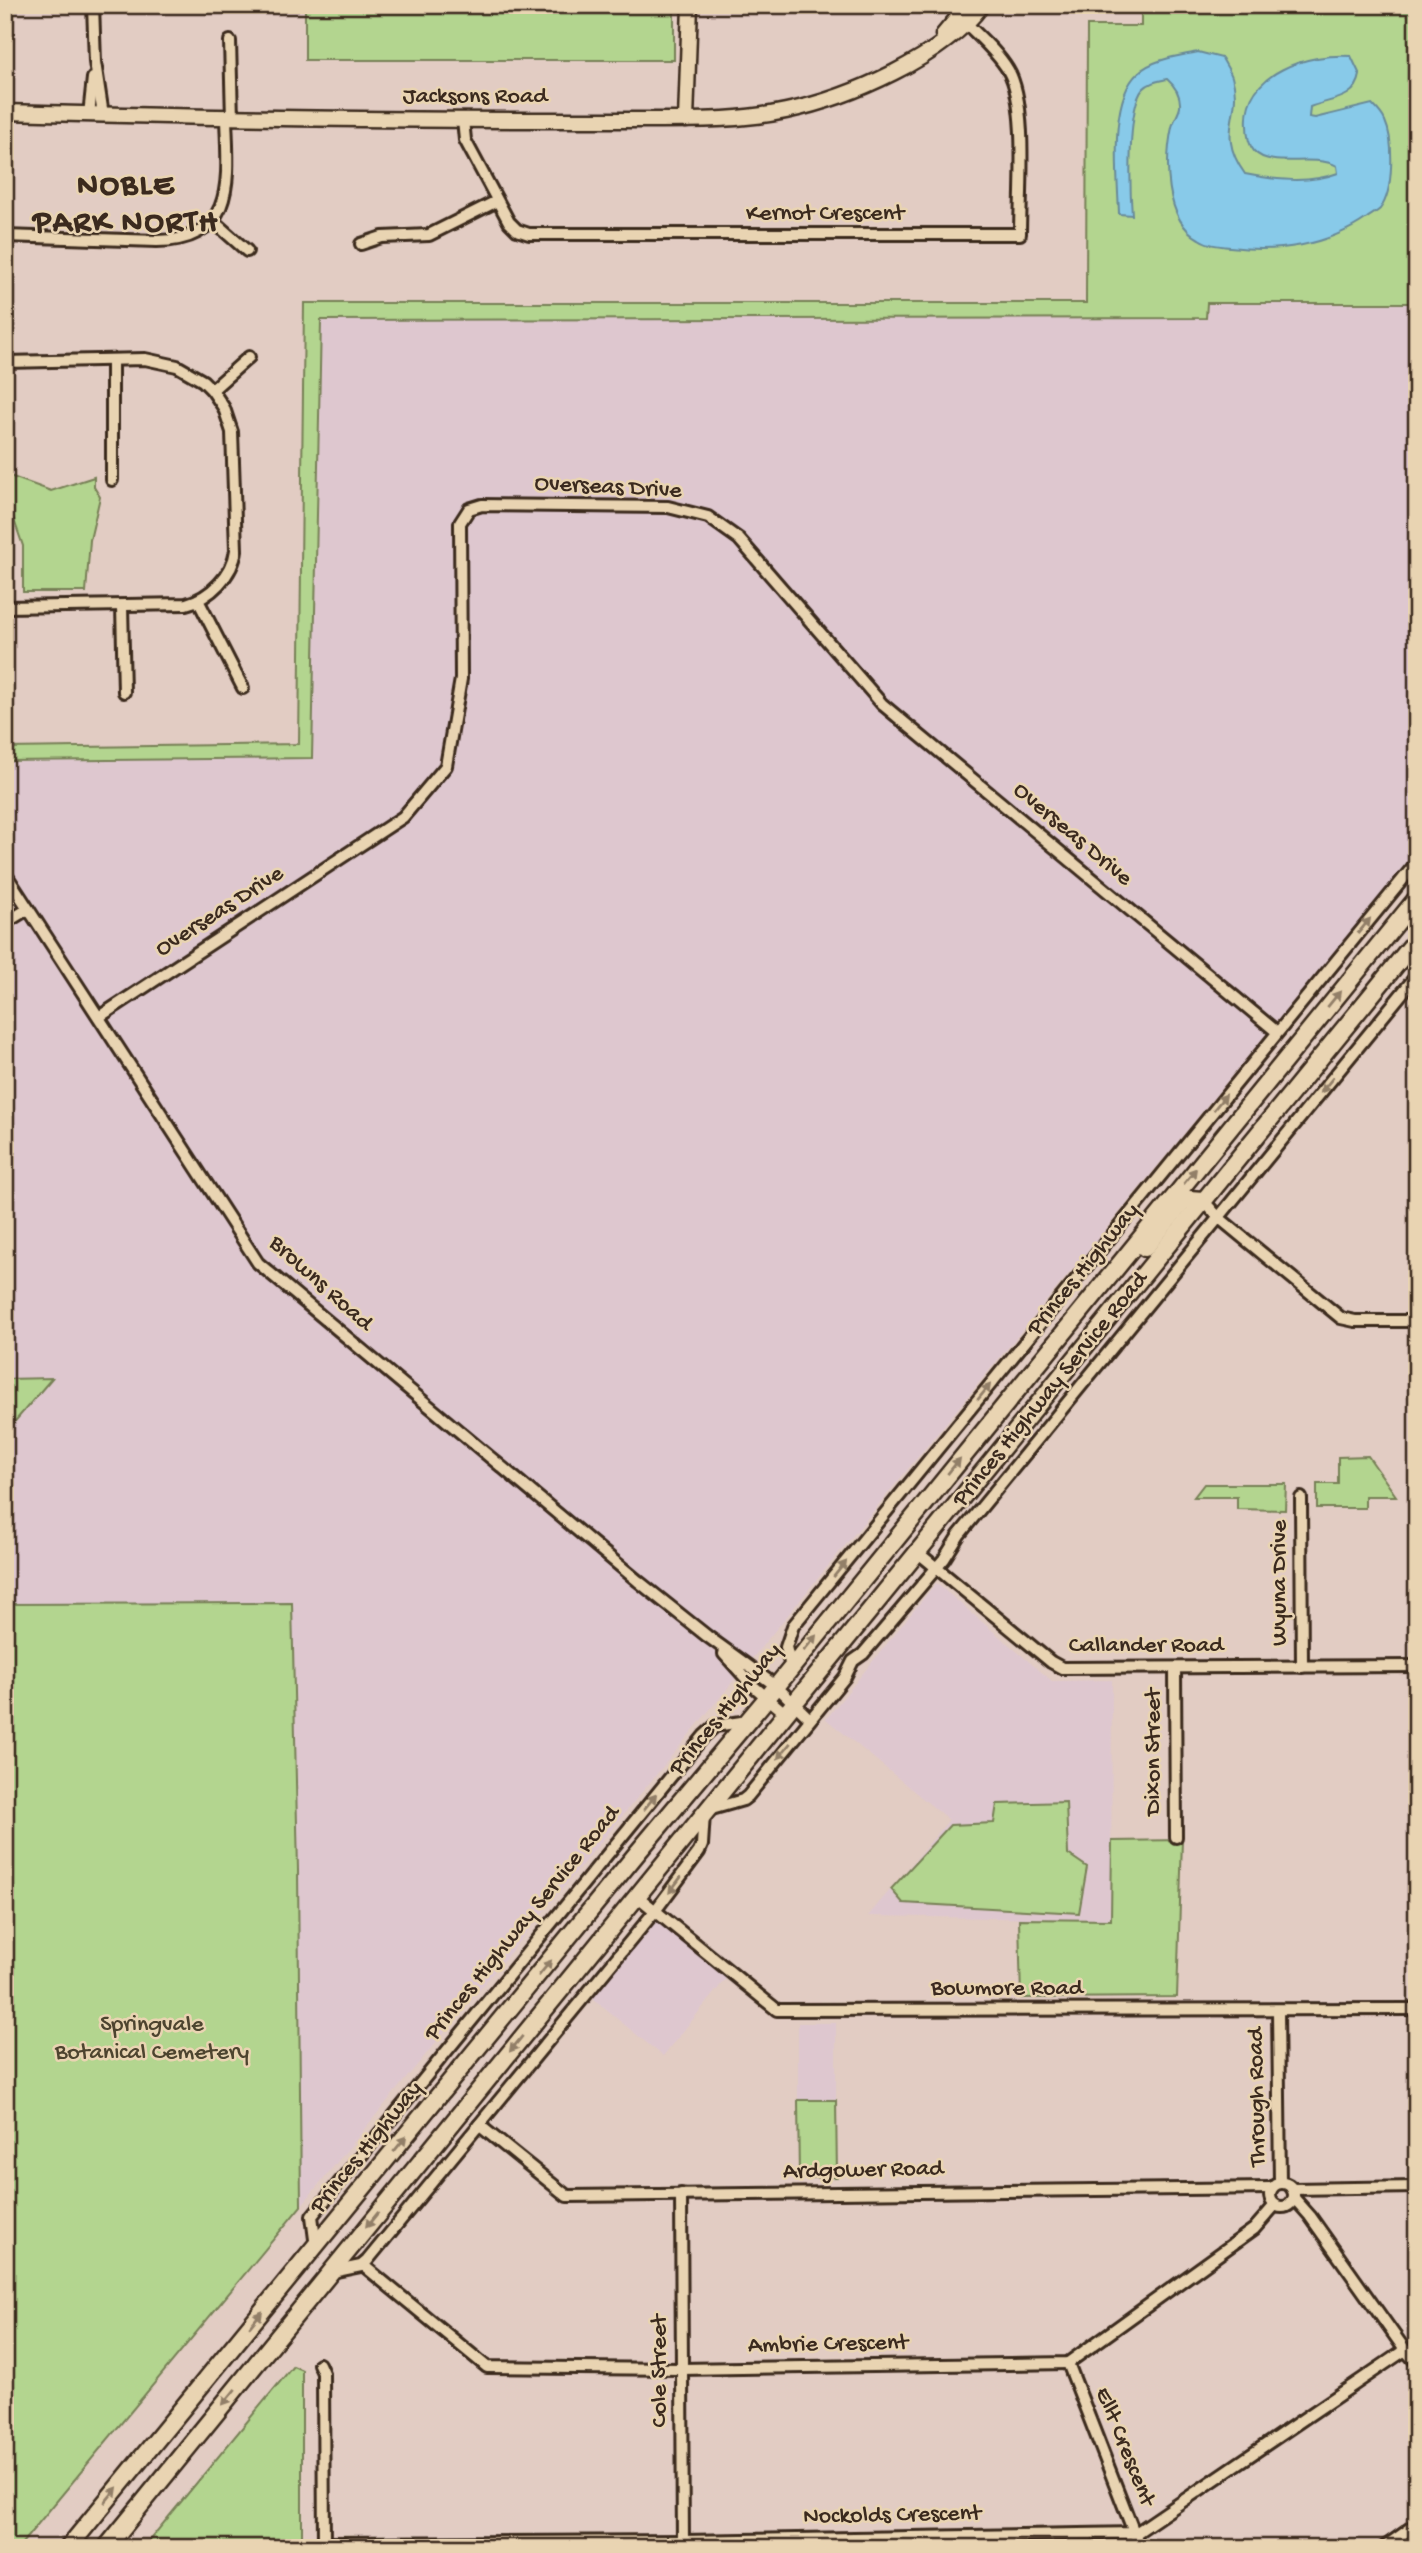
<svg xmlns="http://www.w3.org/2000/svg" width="1422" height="2553" viewBox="0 0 1422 2553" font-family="'Gochi Hand',sans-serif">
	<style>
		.built { fill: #dec7cf }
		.green { fill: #b3d58f; stroke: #778056; stroke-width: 2 }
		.water { fill: #88cae9; stroke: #698a98; stroke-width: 2 }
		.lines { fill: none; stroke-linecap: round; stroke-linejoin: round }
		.minor-casing { stroke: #3b2a1e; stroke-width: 16 }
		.major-casing { stroke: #3b2a1e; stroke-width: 19 }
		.highway-casing { stroke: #3b2a1e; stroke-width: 21 }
		.minor { stroke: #e9d4b2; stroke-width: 10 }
		.major { stroke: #e9d4b2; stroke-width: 14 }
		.highway { stroke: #e9d4b2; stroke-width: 16 }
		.oneway { fill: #927f68 }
		.labels { text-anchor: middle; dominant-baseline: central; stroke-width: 5; stroke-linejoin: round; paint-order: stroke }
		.street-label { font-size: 24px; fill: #3b2a1e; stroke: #e9d4b2 }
		.park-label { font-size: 24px; fill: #4d442f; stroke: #e9d4b2 }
		.district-label { font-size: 32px; font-weight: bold; letter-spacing: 2px; fill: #3b2a1e; stroke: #e9d4b2 }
	</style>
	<rect width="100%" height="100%" fill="#e2ccc3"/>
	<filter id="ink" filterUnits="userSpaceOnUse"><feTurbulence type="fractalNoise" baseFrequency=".0143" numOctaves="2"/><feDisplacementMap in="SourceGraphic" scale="14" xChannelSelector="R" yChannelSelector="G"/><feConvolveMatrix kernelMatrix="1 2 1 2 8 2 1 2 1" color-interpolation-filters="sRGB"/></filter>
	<g filter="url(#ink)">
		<!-- built -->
		<g class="built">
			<path d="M 1207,303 L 1417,303 L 1417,851 L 301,2206 L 298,1870 L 292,1603 L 5,1604 L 5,1433 L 52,1378 L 5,1379 L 5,761 L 312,758 L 321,320 L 1206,318 Z"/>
			<path d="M 936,1583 L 1052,1681 L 1112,1680 L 1111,1920 L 868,1916 L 949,1820 L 826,1719 Z"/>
			<path d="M 655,1920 L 661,1921 L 728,1976 L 663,2056 L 589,1996 Z"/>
			<rect x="798" y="2023" width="38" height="77"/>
		</g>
		<!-- green -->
		<g class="green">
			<rect x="305" y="5" width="369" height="55"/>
			<path d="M 1141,10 L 1417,10 L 1417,303 L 1207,303 L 1206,318 L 321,320 L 312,758 L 5,761 L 5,748 L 299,744 L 304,303 L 1086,303 L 1087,26 L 1141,26 Z"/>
			<path d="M 7,475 L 51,491 L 94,477 L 94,487 L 100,497 L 90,540 L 86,592 L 23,592 L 23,546 L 6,497 L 10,485 Z"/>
			<path d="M 52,1378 L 5,1433 L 5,1379 Z"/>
			<path d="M 1368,1456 L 1396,1496 L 1365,1496 L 1365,1508 L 1317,1508 L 1317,1484 L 1338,1484 L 1338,1457 Z"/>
			<path d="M 1204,1484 L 1286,1484 L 1285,1510 L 1237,1509 L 1237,1497 L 1194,1497 Z"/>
			<path d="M 292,1603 L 298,1870 L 301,2206 L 18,2548 L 5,2548 L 5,1604 Z"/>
			<path d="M 1066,1802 L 1068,1854 L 1087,1867 L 1079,1913 L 903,1903 L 891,1889 L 950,1825 L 994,1823 L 997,1804 Z"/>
			<path d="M 1182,1840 L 1177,1997 L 1021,1998 L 1019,1919 L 1111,1920 L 1112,1841 Z"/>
			<path d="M 798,2100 L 836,2100 L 837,2177 L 799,2178 Z"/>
			<path d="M 293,2366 L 302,2370 L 302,2548 L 143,2548 Z"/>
		</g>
		<!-- water -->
		<path class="water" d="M 1198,52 L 1222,58 C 1225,64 1230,71 1232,77 C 1244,115 1214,131 1245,174 C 1275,180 1309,184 1338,173 L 1337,166 C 1314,153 1271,170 1254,151 C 1248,144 1247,133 1247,125 C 1243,72 1310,53 1351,56 L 1360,75 C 1356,100 1330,99 1310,107 L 1309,117 L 1315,118 L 1372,104 C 1377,109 1383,115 1385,121 C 1394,141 1394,191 1380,209 C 1377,212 1371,215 1367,218 C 1327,246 1277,253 1230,247 C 1219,246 1208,245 1199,239 C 1164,220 1165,160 1172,127 C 1174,120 1179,113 1180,107 C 1181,96 1175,86 1167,79 C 1158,81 1150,82 1143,89 C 1127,107 1130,190 1132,215 L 1119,214 C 1118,177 1108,100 1138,73 C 1152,59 1180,56 1198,52 Z"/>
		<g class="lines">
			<defs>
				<g id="minor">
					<path d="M 93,5 L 95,62 L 103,115"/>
					<path d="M 230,41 L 232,119"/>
					<path d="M 89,115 L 93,78"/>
					<path d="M 463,120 L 465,140 L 509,222 L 517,230 L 529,234 L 1020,234 C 1020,193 1028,103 1008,70 C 996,50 977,35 961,18"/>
					<path d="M 212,220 L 247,251"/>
					<path d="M 5,236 L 157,241 C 237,240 228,178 226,119"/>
					<path d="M 361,244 L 382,237 L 429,235 L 497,201"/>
					<path d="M 112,360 L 112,480"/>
					<path d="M 5,362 L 145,359 L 177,366 L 203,381 L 212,390 L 224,408 L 232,432 L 236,550 C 233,575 210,598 186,604 L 5,607"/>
					<path d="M 212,390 L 249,357"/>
					<path d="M 198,600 L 243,688"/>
					<path d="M 122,606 L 124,692"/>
					<path d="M 5,873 L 258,1263 L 638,1581 L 707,1636 L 776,1686 L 810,1719"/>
					<path d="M 5,923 L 28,909"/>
					<path d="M 99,1017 L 403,817 L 446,766 L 461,679 L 460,523 L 469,509 L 482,505 L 668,507 L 708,517 L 739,539 L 882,704 L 1277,1032"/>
					<path d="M 1203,1200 L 1218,1217 L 1341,1318 L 1355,1321 L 1417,1321"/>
					<path d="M 1301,1498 L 1302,1667"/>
					<path d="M 916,1551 L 1051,1662 L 1062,1668 L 1417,1666"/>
					<path d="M 724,1654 L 751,1684 L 785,1713"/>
					<path d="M 791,1667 L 786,1647 L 793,1626 L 1417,862"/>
					<path d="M 1175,1668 L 1176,1837"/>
					<path d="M 708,1810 L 743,1800 L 748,1796 L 845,1677 L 853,1661 L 863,1654 L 944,1559 L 959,1535 L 1417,975"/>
					<path d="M 637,1896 L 777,2010 L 1417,2009"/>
					<path d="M 1278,2010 L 1280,2183"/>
					<path d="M 479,2125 L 567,2196 L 1272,2188"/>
					<circle cx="1282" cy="2195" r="12"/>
					<path d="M 1292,2189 L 1417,2187"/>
					<path d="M 681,2194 L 683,2545"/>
					<path d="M 1294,2198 L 1310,2216 L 1405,2350 L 1417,2363"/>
					<path d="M 316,2247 L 312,2216 L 704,1736 L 715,1726 L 748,1721"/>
					<path d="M 363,2265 L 487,2367 L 681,2369 L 1068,2363 L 1254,2229 L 1275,2205"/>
					<path d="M 332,2272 L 361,2266 L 367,2261 L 655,1911 L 699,1852 L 702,1845 L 704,1814"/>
					<path d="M 1068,2363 L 1140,2548"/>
					<path d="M 319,2364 L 323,2373 L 324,2548"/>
					<path d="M 324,2543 L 683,2541 L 1136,2533 L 1405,2350"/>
					<path d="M 1383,2548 L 1417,2524"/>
				</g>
				<g id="major">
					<path d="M 943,35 L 968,5"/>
					<path d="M 5,112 C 181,117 357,120 533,120 C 575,120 618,120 660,120 C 702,120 745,120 786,111 C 849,98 944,57 982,5"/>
					<path d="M 686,120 L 690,5"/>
				</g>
				<g id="highway">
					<path d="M 1145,1248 L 1183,1202 L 1189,1199 L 1203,1200"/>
					<path d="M 68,2548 L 638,1852 L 767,1698 L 1417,898"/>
					<path d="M 106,2548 L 1417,939"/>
				</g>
			</defs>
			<!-- minor casing -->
			<use href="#minor" class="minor-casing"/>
			<!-- major casing -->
			<use href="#major" class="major-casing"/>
			<!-- highway casing -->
			<use href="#highway" class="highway-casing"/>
			<!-- minor -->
			<use href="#minor" class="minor"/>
			<!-- major -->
			<use href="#major" class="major"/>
			<!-- highway -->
			<use href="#highway" class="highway"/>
		</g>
		<!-- one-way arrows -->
		<defs><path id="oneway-solid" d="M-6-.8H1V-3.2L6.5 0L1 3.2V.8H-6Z" transform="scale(1.75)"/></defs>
		<g class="oneway">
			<use href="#oneway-solid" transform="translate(1364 926) rotate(-51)"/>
			<use href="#oneway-solid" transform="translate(1334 999) rotate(-51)"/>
			<use href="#oneway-solid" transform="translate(1327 1085) rotate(129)"/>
			<use href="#oneway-solid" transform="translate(1220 1102) rotate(-51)"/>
			<use href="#oneway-solid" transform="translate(1190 1176) rotate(-51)"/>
			<use href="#oneway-solid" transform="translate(984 1392) rotate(-51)"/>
			<use href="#oneway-solid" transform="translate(954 1466) rotate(-51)"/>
			<use href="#oneway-solid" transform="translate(840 1569) rotate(-51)"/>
			<use href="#oneway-solid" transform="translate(810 1643) rotate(-51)"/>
			<use href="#oneway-solid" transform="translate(784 1751) rotate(129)"/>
			<use href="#oneway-solid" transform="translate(650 1802) rotate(-51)"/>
			<use href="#oneway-solid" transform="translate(675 1885) rotate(127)"/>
			<use href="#oneway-solid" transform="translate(545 1968) rotate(-51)"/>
			<use href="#oneway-solid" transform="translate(516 2044) rotate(129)"/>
			<use href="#oneway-solid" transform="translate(400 2144) rotate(-51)"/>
			<use href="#oneway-solid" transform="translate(372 2220) rotate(129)"/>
			<use href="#oneway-solid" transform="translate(256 2319) rotate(-51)"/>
			<use href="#oneway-solid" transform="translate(229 2397) rotate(129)"/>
			<use href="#oneway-solid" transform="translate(111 2495) rotate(-51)"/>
		</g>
	</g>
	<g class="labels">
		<!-- street labels -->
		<g class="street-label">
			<text x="475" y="97">Jacksons Road</text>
			<text x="825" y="214">Kernot Crescent</text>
			<text transform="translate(608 488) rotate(3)">Overseas Drive</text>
			<text transform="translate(1072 835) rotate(40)">Overseas Drive</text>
			<text transform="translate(220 912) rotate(-33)">Overseas Drive</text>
			<text transform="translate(1084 1270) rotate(-51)">Princes Highway</text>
			<text transform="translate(320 1284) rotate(42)">Browns Road</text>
			<text transform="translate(1051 1390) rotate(-51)">Princes Highway Service Road</text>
			<text transform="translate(1280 1583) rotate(-90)">Wyuna Drive</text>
			<text x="1146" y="1646">Callander Road</text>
			<text transform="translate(726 1710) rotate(-51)">Princes Highway</text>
			<text transform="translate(1154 1752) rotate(-90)">Dixon Street</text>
			<text transform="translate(523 1924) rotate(-51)">Princes Highway Service Road</text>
			<text x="1007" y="1989">Bowmore Road</text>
			<text transform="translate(1258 2097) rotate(-91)">Through Road</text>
			<text transform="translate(367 2148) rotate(-51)">Princes Highway</text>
			<text transform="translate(863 2171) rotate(-1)">Ardgower Road</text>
			<text transform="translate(828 2345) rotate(-1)">Ambrie Crescent</text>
			<text transform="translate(660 2371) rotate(-90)">Cole Street</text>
			<text transform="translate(1124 2447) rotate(68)">Ellt Crescent</text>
			<text transform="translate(892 2516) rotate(-1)">Nockolds Crescent</text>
		</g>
		<!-- park labels -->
		<g class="park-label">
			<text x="152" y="2025">Springvale<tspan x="152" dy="28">Botanical Cemetery</tspan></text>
		</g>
		<!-- district labels -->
		<g class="district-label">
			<text x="126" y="187">NOBLE<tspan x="126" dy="37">PARK NORTH</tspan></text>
		</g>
	</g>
	<!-- margin -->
	<rect width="1422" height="2553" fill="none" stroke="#e9d4b2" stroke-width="28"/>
	<rect x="14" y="14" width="1394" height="2525" fill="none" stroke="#3b2a1e" stroke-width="2.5" filter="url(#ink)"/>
</svg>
